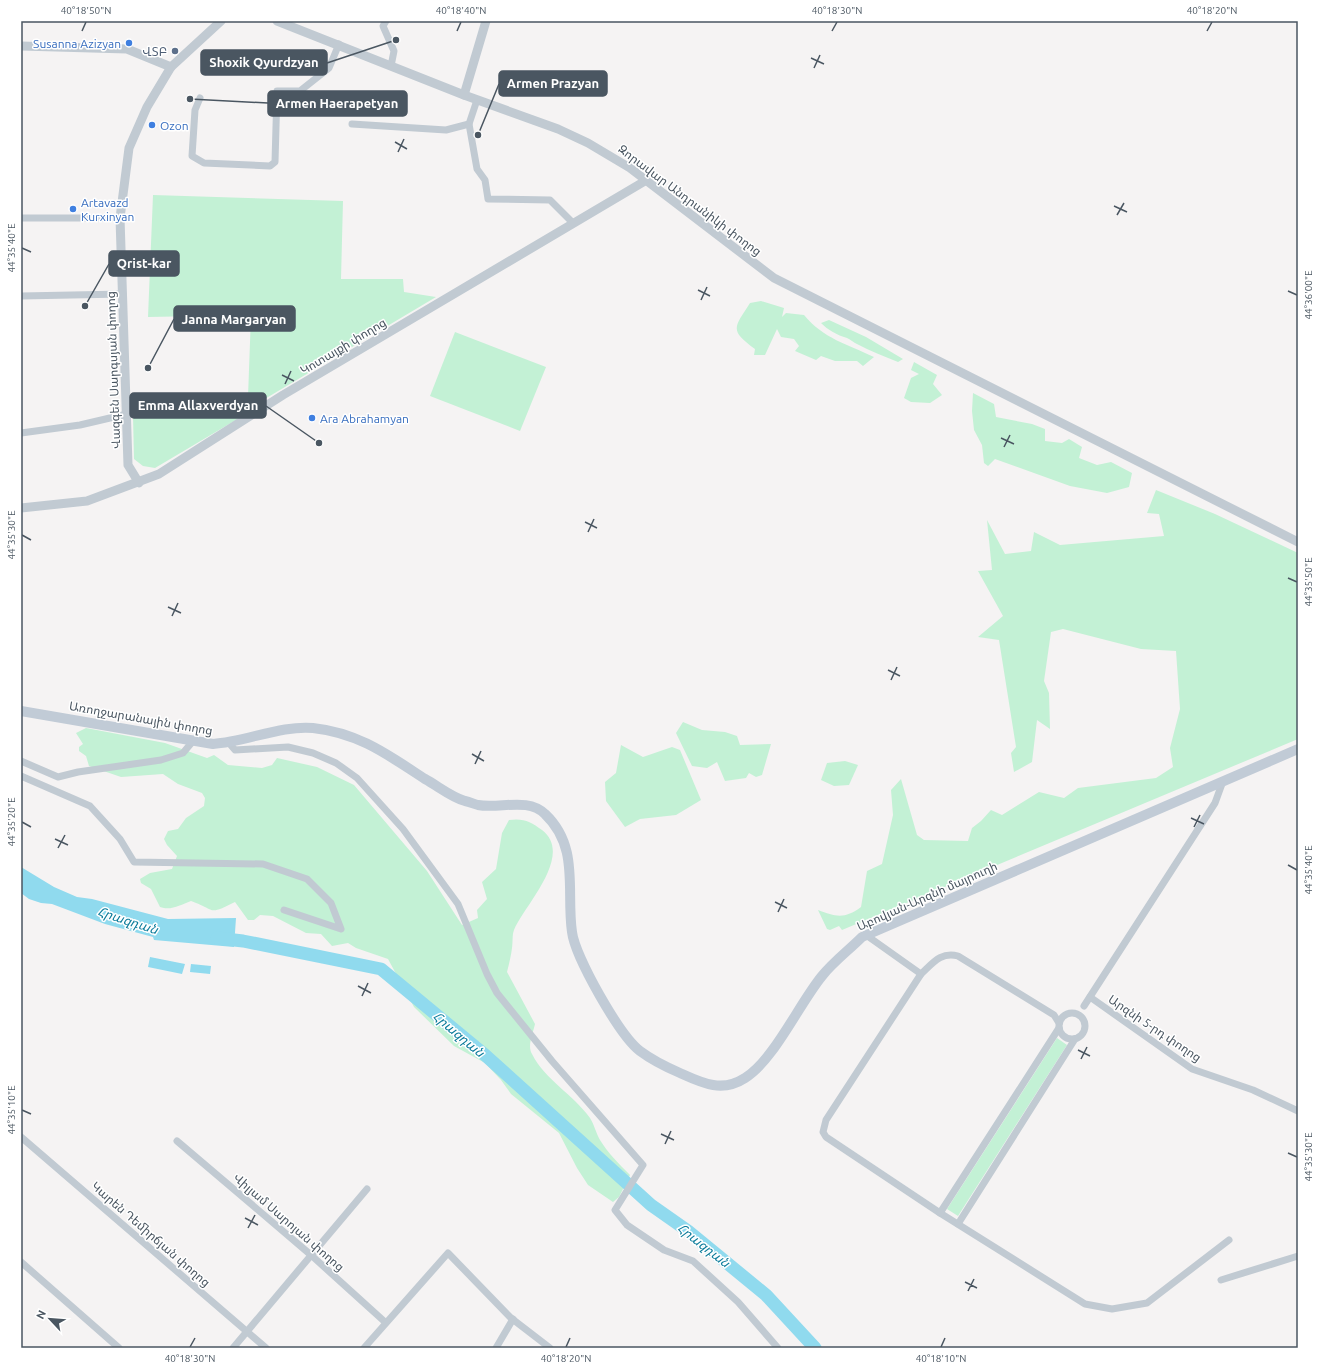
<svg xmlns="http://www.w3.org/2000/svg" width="1319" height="1369" viewBox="0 0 1319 1369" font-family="Ubuntu,'Noto Sans Armenian',sans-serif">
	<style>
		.green { fill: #c3f1d5 }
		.water { fill: #90daee }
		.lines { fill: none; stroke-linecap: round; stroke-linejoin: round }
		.river { stroke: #90daee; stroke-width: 13 }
		.minor { stroke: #c1cad2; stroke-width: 7 }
		.tertiary { stroke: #c1cad2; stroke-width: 9 }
		.secondary { stroke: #c1cbd6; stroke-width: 10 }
		.ticks { fill: none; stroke: #4a5661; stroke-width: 1.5 }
		.shop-dot { fill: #3f7fe0; stroke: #fff; stroke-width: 1.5 }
		.service-dot { fill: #5c6f8a; stroke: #fff; stroke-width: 1.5 }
		.labels { text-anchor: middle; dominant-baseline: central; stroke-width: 3; stroke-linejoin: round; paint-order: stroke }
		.shop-label { font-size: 12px; fill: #366cbe; stroke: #fff; text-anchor: start }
		.service-label { font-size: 12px; fill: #4e5e75; stroke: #fff; text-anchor: end }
		.street-label { font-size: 12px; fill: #4a5661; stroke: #fff }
		.water-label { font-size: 13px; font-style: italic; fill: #0c7c9b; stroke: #fff }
		.leader { fill: none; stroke: #4a5661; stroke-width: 1.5 }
		.callout-dot { fill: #4a5661; stroke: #fff; stroke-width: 1.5 }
		.callout { fill: #4a5661; stroke: #4a5661; stroke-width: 1.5 }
		.callout-label { font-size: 13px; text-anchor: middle; font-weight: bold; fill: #fff }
		.neatline { fill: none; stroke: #4a5661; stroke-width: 1.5 }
		.ticks-label { font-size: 10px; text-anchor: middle; fill: #4a5661 }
	</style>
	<rect width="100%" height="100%" fill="#f5f3f3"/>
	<!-- green -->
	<g class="green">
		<path d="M 153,195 L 343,201 L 341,279 L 403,279 L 404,292 L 436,297 L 258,403 L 253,403 L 248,397 L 251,315 L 148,317 Z"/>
		<path d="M 761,301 L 784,308 L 782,317 L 786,313 L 804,315 C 824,339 847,344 874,357 L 863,366 L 857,361 L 835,361 L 821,356 L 816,360 L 795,351 L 799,346 L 794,339 L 781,337 L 777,329 L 765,355 L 754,355 L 755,349 C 729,330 734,328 750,303 Z"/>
		<path d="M 829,320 L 866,337 L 903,359 L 898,362 C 884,356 870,351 857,344 C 854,343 850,339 847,338 C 837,335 828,330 821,323 Z"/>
		<path d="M 455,332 L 546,367 L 520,431 L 430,396 Z"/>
		<path d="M 914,362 L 937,375 L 933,384 L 942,395 L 930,403 L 911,402 L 904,398 L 911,378 L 919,374 L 911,370 Z"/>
		<path d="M 973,393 L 994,404 L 996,417 L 1032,424 L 1045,429 L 1045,441 L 1062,443 L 1069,439 L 1082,447 L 1079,458 L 1097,465 L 1111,462 L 1132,473 L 1129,487 L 1107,493 L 1070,486 L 995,459 L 988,466 L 984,463 L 982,445 L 974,430 L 972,411 Z"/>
		<path d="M 237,414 L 241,417 L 155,468 L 143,466 L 134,459 L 133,416 Z"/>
		<path d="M 1156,490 L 1215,514 L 1298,553 L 1298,739 L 842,930 L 839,926 L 830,930 L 827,929 L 818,910 C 836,917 845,919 861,907 L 867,871 L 882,864 L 893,815 L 891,790 L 901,779 L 917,835 L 924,840 L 968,841 L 972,828 L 981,821 L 991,810 L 1002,815 L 1039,792 L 1064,798 L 1078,788 L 1156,778 L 1173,767 L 1170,748 L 1180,709 L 1176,651 L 1141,649 L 1063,629 L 1051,632 L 1044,681 L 1049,693 L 1050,729 L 1037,720 L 1032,762 L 1014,772 L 1011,753 L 1016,747 L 999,640 L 978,637 L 1003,616 L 978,571 L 992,570 L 987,520 L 1005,554 L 1031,551 L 1034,532 L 1060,545 L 1164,536 L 1159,514 L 1147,513 Z"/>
		<path d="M 683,722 L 702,730 L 725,732 L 737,736 L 740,745 L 771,744 L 762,775 L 756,777 L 749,773 L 746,778 L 725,781 L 717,762 L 707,768 L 692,766 L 676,733 Z"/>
		<path d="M 86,728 L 165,743 L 207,758 L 214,755 L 228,765 L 262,768 L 272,765 L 277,758 L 317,767 L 354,785 L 427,871 L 462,925 L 478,918 L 477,910 L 487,899 L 482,882 L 496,869 L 502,833 L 509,820 C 524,818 531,822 542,830 C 575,855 523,907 514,930 C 512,935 513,942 512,948 C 511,956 509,964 507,972 L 535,1024 C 533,1033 527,1046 532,1054 C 545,1080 573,1094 590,1118 C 594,1124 596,1133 600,1140 C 608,1153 619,1164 630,1175 L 619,1197 L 613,1202 L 588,1185 L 577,1168 L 559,1133 L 511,1094 L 501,1080 L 485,1063 L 454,1046 L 414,1007 L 388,959 L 356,948 L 348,943 L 332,946 L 321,934 L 306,933 L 273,916 L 260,915 L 254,920 L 248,920 L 235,902 C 207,916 217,910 191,901 C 180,905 171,911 160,907 L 151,889 L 141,883 L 140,879 L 150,873 L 172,869 L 177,856 L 167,845 L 164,839 L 168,831 L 178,829 L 186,818 L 204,806 L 205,798 L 202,793 L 178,784 L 163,774 L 121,777 L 89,766 L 86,756 L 79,751 L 79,747 L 83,744 L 76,733 Z"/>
		<path d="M 621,745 L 643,757 L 672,747 L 680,750 L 701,800 L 676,815 L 640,819 L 625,827 L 606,801 L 605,782 L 616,773 Z"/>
		<path d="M 845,761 L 858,765 L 849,785 L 834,786 L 821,780 L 827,763 Z"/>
		<path d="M 1057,1038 L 1067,1045 L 958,1216 L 947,1209 Z"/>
	</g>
	<!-- water -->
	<g class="water">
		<path d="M 21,867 L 54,887 L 77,897 L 92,899 L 168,919 L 236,918 L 234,947 L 154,940 L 153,937 L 105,924 L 52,904 L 41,903 L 29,899 L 21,893 Z"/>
		<path d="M 150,957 L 185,964 L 182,974 L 148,967 Z"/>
		<path d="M 191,964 L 211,966 L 210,974 L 190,972 Z"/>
	</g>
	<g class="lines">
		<!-- river -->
		<path class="river" d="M 217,938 L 243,941 L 381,969 L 485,1055 L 651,1205 L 688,1231 L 766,1295 L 815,1348"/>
		<!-- minor -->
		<g class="minor">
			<path d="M 386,21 L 383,26 L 394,51 L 391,66"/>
			<path d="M 200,98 L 195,110 L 192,156 L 204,163 L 270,166 L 275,162 L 277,91 L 300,91 L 329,68 L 339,44"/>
			<path d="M 352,124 L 446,130 L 469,124 L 477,100"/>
			<path d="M 469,124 L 477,169 L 485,180 L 488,199 L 550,200 L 573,223"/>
			<path d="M 21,218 L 120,218"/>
			<path d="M 21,296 L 123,294"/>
			<path d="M 21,433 L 80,425 L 127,414"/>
			<path d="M 229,743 L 235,750 L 288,747 L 313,753 L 336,763 L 357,778 L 403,829 L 458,904 L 487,974 L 497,993 L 552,1061 L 643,1165 L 615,1210 L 627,1225 L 664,1250 L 693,1261 L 738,1302 L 778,1348"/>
			<path d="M 21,761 L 58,777 L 78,772 L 161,760 L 183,753 L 193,741"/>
			<path d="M 21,776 L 90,806 L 120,839 L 134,862 L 263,864 L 307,879 L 331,903 L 341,929 L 284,910"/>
			<path d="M 866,935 L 921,974"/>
			<path d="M 1090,997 L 1192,1069 L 1253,1090 L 1298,1111"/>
			<path d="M 1084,1006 L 1215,803 L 1223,781"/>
			<circle cx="1072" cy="1026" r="13"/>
			<path d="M 1059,1023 L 1054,1015 L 958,956 C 941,951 932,964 921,974 L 826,1120 L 823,1132 L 826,1137 L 940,1213 L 1085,1304 L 1112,1309 L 1147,1303 L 1229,1240"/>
			<path d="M 21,1137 L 266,1348"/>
			<path d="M 177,1141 L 311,1255 L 385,1322"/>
			<path d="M 940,1213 L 1059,1028"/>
			<path d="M 958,1224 L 1075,1039"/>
			<path d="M 21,1262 L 119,1348"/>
			<path d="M 1221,1280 L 1298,1256"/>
			<path d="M 233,1348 L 367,1189"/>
			<path d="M 364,1348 L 448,1253 L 511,1318 L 550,1348"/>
			<path d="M 496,1348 L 513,1319"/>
		</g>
		<!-- tertiary -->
		<g class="tertiary">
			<path d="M 277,21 L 464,95 L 558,129 L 588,143 L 630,168 L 774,278 L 1298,542"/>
			<path d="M 21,46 L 127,49 L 171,67"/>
			<path d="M 464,95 L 486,21"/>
			<path d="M 139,483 L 128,465 L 120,218 L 129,148 L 147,107 L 171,67 L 221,21"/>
			<path d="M 21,508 L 87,501 L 159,474 L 283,395 L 645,181"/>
		</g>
		<!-- secondary -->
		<path class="secondary" d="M 21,711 L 213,744 C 245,742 282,725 313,728 C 359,733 388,755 425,779 C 438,786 451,797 465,801 C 470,802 474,804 478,805 C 500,809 528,797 545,814 C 580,847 566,891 572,932 C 575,957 620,1036 640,1051 C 652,1060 666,1067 680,1073 C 702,1083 722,1093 745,1078 C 774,1060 799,1004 822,976 C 833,962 849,950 862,937 L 1298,749"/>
	</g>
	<!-- ticks -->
	<path class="ticks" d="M 82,31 L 86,22M 457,31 L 461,22M 832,31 L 837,22M 1207,31 L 1212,22M 811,58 L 824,64M 814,68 L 820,55M 395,142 L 407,149M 398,152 L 404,139M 1114,206 L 1127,212M 1117,215 L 1124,203M 22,248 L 31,252M 698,290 L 710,296M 1288,291 L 1297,295M 701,300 L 707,287M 282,375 L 294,381M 285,384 L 291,371M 1001,438 L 1014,444M 1004,447 L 1010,435M 585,522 L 597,528M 588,532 L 594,519M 22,535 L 31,540M 1288,578 L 1297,582M 168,607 L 181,613M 172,616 L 178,603M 888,670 L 900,676M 891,680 L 897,667M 472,754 L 484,761M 475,764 L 481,751M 1191,818 L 1204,824M 22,822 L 31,827M 1194,827 L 1200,815M 55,839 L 68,845M 58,848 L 65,835M 1288,865 L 1297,870M 775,902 L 787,908M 778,912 L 784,899M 358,986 L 371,993M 362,996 L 368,983M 1078,1050 L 1090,1056M 1081,1059 L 1087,1047M 22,1110 L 31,1114M 661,1134 L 674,1140M 665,1144 L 671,1131M 1288,1153 L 1297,1157M 245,1218 L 258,1225M 248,1228 L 255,1215M 965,1282 L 977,1288M 968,1291 L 974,1279M 190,1347 L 195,1338M 566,1347 L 570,1338M 941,1347 L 945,1338"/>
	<!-- markers -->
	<g class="shop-dot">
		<circle cx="129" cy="43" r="4"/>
		<circle cx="152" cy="125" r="4"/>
		<circle cx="73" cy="209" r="4"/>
		<circle cx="312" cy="418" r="4"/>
	</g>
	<circle class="service-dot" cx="175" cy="51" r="4"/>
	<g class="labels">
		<!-- shop labels -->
		<g class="shop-label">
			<text x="121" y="43" text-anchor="end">Susanna Azizyan</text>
			<text x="160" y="125">Ozon</text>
			<text x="81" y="202">Artavazd<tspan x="81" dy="14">Kurxinyan</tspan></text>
			<text x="320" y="418">Ara Abrahamyan</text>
		</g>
		<!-- service labels -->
		<g class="service-label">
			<text x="167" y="51">ՎՏԲ</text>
		</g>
		<!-- street labels -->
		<g class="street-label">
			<text transform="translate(690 200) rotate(37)">Զորավար Անդրանիկի փողոց</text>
			<text transform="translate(343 346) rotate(-31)">Կոտայքի փողոց</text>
			<text transform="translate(113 370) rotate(-92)">Վազգեն Սարգսյան փողոց</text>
			<text transform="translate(141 718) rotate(10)">Առողջարանային փողոց</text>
			<text transform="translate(927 896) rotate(-24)">Աբովյան-Արզնի մայրուղի</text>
			<text transform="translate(1155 1028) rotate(34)">Արզնի 5-րդ փողոց</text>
			<text transform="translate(289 1222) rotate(41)">Վիլյամ Սարոյան փողոց</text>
			<text transform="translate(151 1234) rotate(41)">Կարեն Դեմիրճյան փողոց</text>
		</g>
		<!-- water labels -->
		<g class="water-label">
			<text transform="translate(128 920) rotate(18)">Հրազդան</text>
			<text transform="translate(459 1034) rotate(40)">Հրազդան</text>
			<text transform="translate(704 1245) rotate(38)">Հրազդան</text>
		</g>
	</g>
	<!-- callouts -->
	<path class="leader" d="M396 40L327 63M478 135L499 84M190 99L268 103M85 306L109 264M148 368L174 319M319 443L266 406"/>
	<g class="callout-dot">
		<circle cx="396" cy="40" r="4"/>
		<circle cx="478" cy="135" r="4"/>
		<circle cx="190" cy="99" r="4"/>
		<circle cx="85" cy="306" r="4"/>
		<circle cx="148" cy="368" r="4"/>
		<circle cx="319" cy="443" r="4"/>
	</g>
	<g class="callout">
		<rect x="201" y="50" width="126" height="25" rx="4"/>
		<rect x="499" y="71" width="108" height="25" rx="4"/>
		<rect x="268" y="91" width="139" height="25" rx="4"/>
		<rect x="109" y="251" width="70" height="25" rx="4"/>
		<rect x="174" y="306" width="121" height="25" rx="4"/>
		<rect x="130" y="393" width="136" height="25" rx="4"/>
	</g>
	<g class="callout-label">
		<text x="264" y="67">Shoxik Qyurdzyan</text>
		<text x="553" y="88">Armen Prazyan</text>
		<text x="337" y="108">Armen Haerapetyan</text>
		<text x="144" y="268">Qrist-kar</text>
		<text x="234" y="324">Janna Margaryan</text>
		<text x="198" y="410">Emma Allaxverdyan</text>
	</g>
	<!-- border -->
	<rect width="1319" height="1369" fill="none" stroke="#ffffff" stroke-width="44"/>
	<!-- north arrow -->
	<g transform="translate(50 1319) rotate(296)" stroke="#ffffff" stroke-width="3" paint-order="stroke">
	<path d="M0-3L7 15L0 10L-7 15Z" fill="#4a5661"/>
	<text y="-6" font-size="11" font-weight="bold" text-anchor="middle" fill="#4a5661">N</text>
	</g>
	<rect x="22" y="22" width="1275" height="1325" class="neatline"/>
	<g class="ticks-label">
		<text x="86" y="14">40°18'50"N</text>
		<text x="461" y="14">40°18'40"N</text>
		<text x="837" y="14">40°18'30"N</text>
		<text x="1212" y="14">40°18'20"N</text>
		<text transform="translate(11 248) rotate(-90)" y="4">44°35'40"E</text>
		<text transform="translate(1308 295) rotate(-90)" y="4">44°36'00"E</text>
		<text transform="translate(11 535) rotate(-90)" y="4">44°35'30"E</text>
		<text transform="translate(1308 582) rotate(-90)" y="4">44°35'50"E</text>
		<text transform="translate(11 822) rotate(-90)" y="4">44°35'20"E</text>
		<text transform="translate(1308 870) rotate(-90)" y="4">44°35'40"E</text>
		<text transform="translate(11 1110) rotate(-90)" y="4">44°35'10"E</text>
		<text transform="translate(1308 1157) rotate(-90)" y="4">44°35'30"E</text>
		<text x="190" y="1362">40°18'30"N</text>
		<text x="566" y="1362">40°18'20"N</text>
		<text x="941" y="1362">40°18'10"N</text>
	</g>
</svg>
